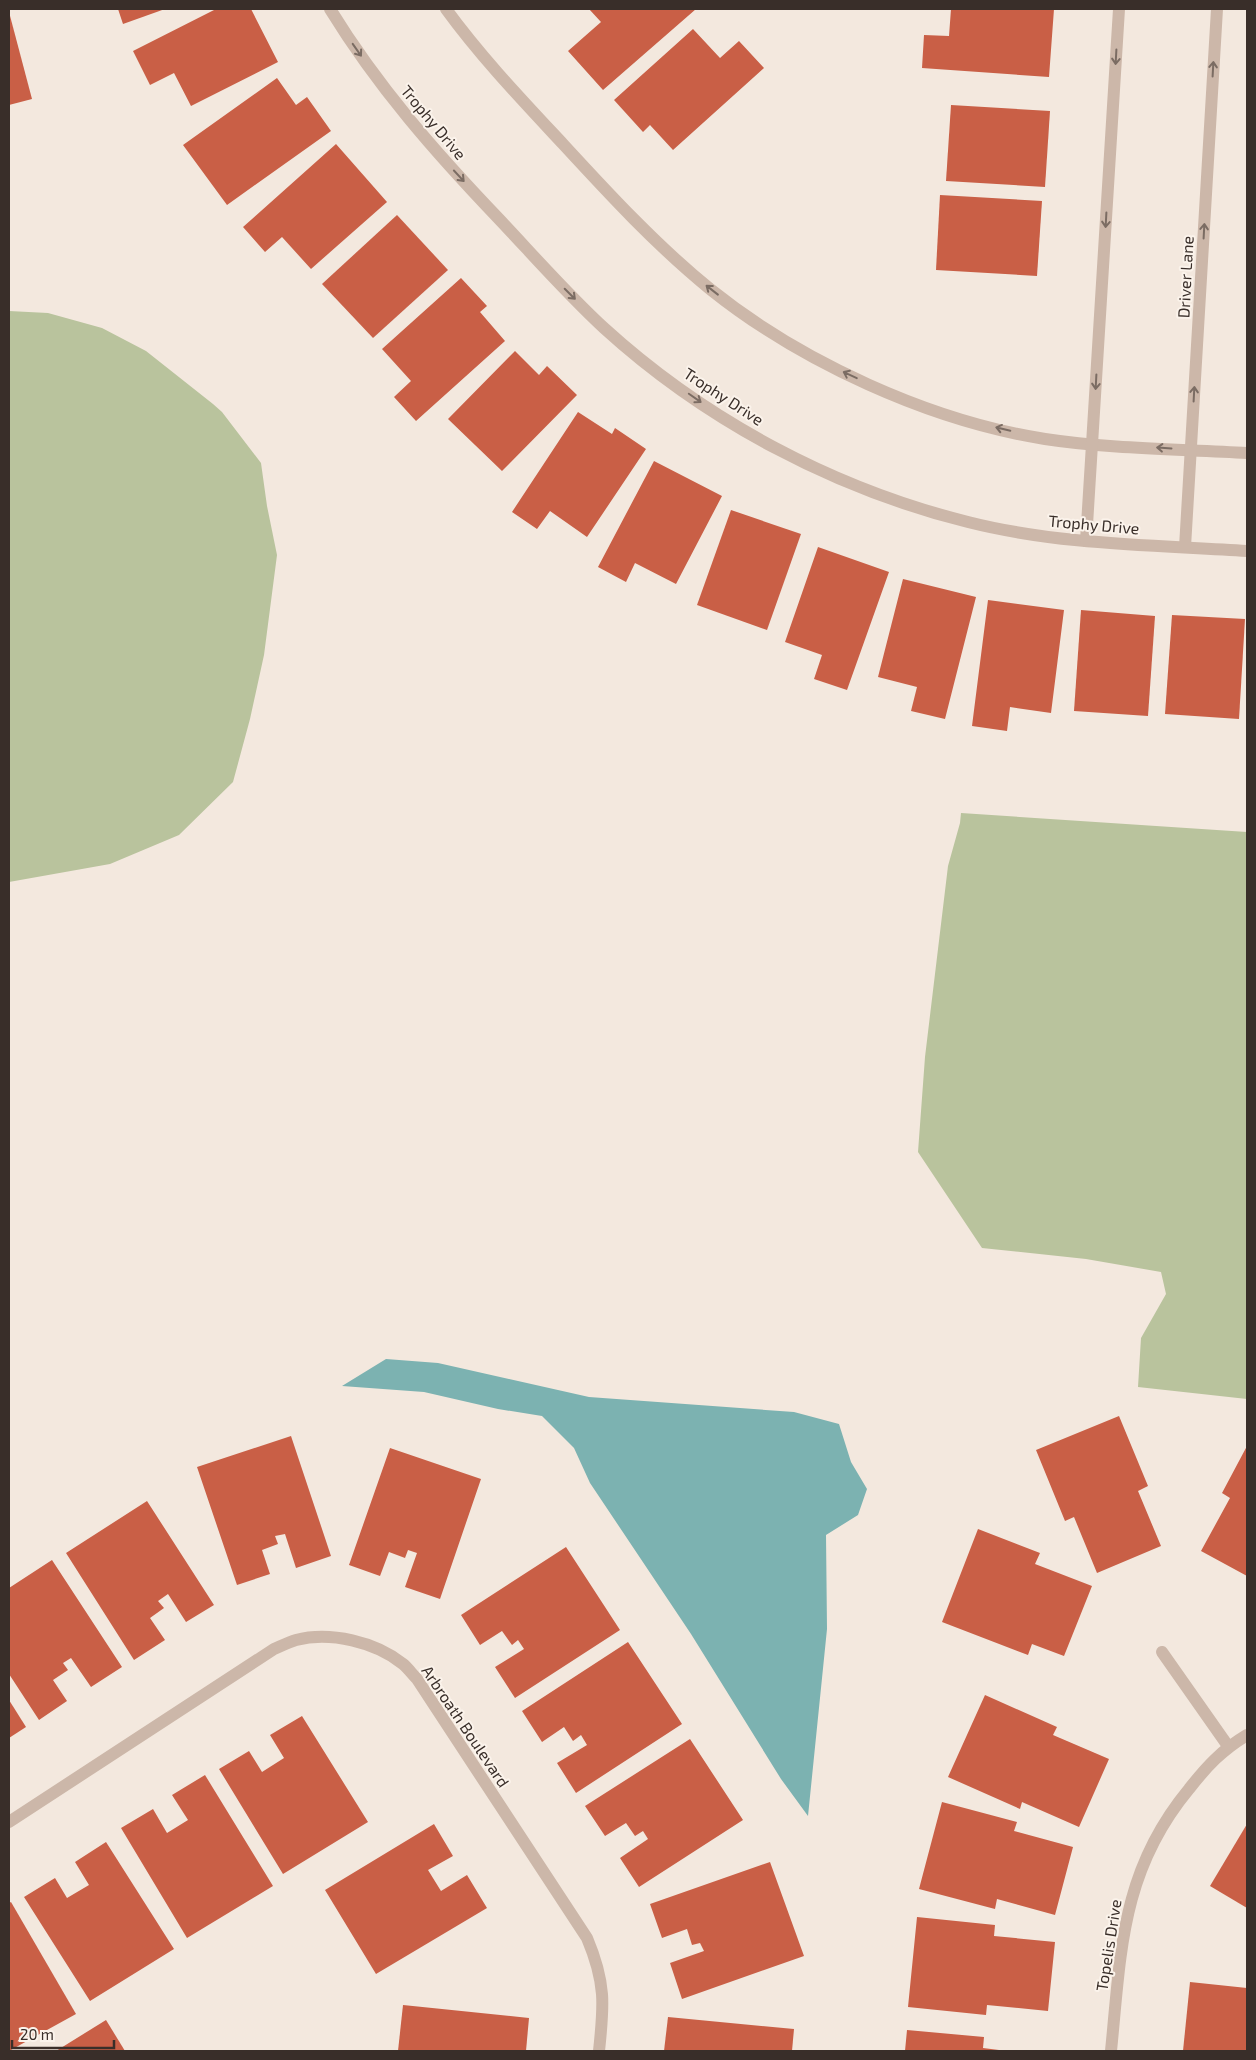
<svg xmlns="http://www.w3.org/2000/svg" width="1256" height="2060" viewBox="0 0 1256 2060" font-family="'Exo 2',sans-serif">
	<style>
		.green { fill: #b9c39d }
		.water { fill: #7cb2b1 }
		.building { fill: #c95f46 }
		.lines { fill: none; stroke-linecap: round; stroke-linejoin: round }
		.minor { stroke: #ccb7a9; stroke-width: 12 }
		.oneway { stroke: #7b6c63 }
		.labels { text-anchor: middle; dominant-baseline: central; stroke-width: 4; stroke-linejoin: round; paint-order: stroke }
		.street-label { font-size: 16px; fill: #392e29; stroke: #fbf3eb }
	</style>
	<rect width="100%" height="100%" fill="#f3e8de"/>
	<!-- green -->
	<g class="green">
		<path d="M 9,311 L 48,313 L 102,328 L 146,351 L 213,404 L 222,412 L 261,463 L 267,506 L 277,555 L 264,655 L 250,719 L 233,782 L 179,835 L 110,864 L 9,882 Z"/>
		<path d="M 961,813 L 1247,832 L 1247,1399 L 1138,1387 L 1141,1338 L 1166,1294 L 1161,1272 L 1086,1259 L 982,1248 L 918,1152 L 925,1057 L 948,866 L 960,823 Z"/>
	</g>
	<!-- water -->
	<path class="water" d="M 386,1359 L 438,1363 L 589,1397 L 794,1412 L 839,1424 L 851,1462 L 867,1489 L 858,1515 L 826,1535 L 827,1629 L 808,1816 L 781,1779 L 691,1634 L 590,1483 L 574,1448 L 542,1416 L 498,1409 L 424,1392 L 342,1386 Z"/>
	<!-- building -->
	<g class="building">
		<path d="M 118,9 L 165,9 L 123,24 Z"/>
		<path d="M 216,9 L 251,9 L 278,62 L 191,106 L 174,73 L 150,85 L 133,51 Z"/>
		<path d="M 589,9 L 696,9 L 603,90 L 568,51 L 601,22 Z"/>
		<path d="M 951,9 L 1054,9 L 1049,77 L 922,68 L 924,35 L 949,36 Z"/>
		<path d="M 9,12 L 32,99 L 9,105 Z"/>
		<path d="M 693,29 L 720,58 L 739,41 L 764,68 L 673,150 L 650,125 L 643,132 L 614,100 Z"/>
		<path d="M 277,78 L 296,105 L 307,97 L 331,131 L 227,205 L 183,145 Z"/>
		<path d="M 951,105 L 1050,111 L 1045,187 L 946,181 Z"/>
		<path d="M 336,144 L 387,202 L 311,269 L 282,237 L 265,252 L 243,227 Z"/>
		<path d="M 940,195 L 1042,201 L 1037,276 L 936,270 Z"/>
		<path d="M 397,215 L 448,270 L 373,338 L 322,284 Z"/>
		<path d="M 461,278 L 487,306 L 480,312 L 505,341 L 416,421 L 394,397 L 411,381 L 382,349 Z"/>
		<path d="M 515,351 L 539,375 L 547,366 L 577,395 L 502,471 L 448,419 Z"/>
		<path d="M 578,412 L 612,434 L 615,428 L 646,449 L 587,537 L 550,511 L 537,529 L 512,512 Z"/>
		<path d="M 654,461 L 722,496 L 676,584 L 635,563 L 626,582 L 598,567 Z"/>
		<path d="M 731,510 L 801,534 L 767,630 L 697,605 Z"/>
		<path d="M 818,547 L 889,572 L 847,690 L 814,679 L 822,655 L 785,642 Z"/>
		<path d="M 903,579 L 976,597 L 945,719 L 911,711 L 917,687 L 878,677 Z"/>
		<path d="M 988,600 L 1064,610 L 1051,713 L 1010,707 L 1007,731 L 972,726 Z"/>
		<path d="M 1081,610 L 1155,616 L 1148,716 L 1074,711 Z"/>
		<path d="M 1172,615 L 1245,619 L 1239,719 L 1165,714 Z"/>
		<path d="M 1119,1416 L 1148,1486 L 1138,1491 L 1161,1546 L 1097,1573 L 1074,1517 L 1065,1521 L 1036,1450 Z"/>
		<path d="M 291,1436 L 331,1556 L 296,1568 L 285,1534 L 275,1536 L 278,1544 L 262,1550 L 270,1574 L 237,1585 L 197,1467 Z"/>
		<path d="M 1247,1446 L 1247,1576 L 1201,1551 L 1230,1498 L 1222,1493 Z"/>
		<path d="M 390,1448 L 481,1479 L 440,1599 L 405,1587 L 417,1553 L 408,1550 L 405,1558 L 389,1552 L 380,1576 L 349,1565 Z"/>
		<path d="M 147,1501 L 214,1605 L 186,1622 L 168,1594 L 158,1601 L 164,1608 L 150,1618 L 165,1640 L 134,1660 L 66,1553 Z"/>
		<path d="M 978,1529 L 1040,1553 L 1035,1564 L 1092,1586 L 1064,1656 L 1032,1644 L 1028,1655 L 942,1622 Z"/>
		<path d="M 566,1547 L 620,1630 L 515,1698 L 495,1667 L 524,1649 L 518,1640 L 512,1645 L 502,1631 L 480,1645 L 461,1615 Z"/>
		<path d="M 52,1560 L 122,1667 L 91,1687 L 71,1658 L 63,1663 L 68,1670 L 53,1680 L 67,1701 L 39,1720 L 9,1674 L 9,1588 Z"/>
		<path d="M 628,1642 L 682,1724 L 576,1793 L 557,1763 L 587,1745 L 581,1735 L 573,1741 L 564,1727 L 542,1742 L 522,1711 Z"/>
		<path d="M 985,1695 L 1057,1727 L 1053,1735 L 1109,1759 L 1079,1827 L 1022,1802 L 1020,1809 L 948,1777 Z"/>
		<path d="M 9,1700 L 26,1727 L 9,1738 Z"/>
		<path d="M 302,1716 L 368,1822 L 283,1874 L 219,1769 L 249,1751 L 262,1772 L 284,1758 L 270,1735 Z"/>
		<path d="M 690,1739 L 743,1820 L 639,1887 L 620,1858 L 648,1839 L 643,1831 L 635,1836 L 626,1823 L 605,1836 L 585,1806 Z"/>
		<path d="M 205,1775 L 273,1886 L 187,1938 L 121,1828 L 153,1809 L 167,1833 L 188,1820 L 172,1795 Z"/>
		<path d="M 942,1802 L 1017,1822 L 1014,1831 L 1073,1847 L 1055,1915 L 997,1899 L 995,1909 L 919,1889 Z"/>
		<path d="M 434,1824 L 453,1856 L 428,1870 L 441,1891 L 467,1875 L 487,1908 L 376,1974 L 325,1890 Z"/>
		<path d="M 1247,1824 L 1247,1908 L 1210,1886 Z"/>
		<path d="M 106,1842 L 174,1949 L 90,2001 L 24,1897 L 55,1878 L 67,1898 L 89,1885 L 75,1862 Z"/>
		<path d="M 770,1862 L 804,1956 L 682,1999 L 670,1963 L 704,1951 L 700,1943 L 692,1945 L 687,1929 L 662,1938 L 650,1904 Z"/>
		<path d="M 11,1902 L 76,2014 L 9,2051 L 9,1903 Z"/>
		<path d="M 917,1917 L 995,1925 L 994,1936 L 1055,1942 L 1048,2011 L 987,2005 L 986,2015 L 908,2007 Z"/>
		<path d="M 1190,1982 L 1247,1988 L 1247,2051 L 1183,2051 Z"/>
		<path d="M 403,2005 L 529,2018 L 526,2051 L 398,2051 Z"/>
		<path d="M 668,2017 L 794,2029 L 792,2051 L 664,2051 Z"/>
		<path d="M 106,2020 L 125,2051 L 56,2051 Z"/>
		<path d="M 907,2030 L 984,2037 L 983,2048 L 1007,2051 L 905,2051 Z"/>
	</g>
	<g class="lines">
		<!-- minor -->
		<g class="minor">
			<path d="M 330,9 C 378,87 435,152 499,219 C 533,255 567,294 604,328 C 706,421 835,489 968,522 C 1059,545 1154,545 1247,551"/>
			<path d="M 446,9 C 481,57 522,100 563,144 C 609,194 656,245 710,289 C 801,362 930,421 1045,439 C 1111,449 1181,449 1247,453"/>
			<path d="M 1086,541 L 1119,9"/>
			<path d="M 1185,547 L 1217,9"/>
			<path d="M 1162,1652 L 1228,1746"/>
			<path d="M 9,1822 L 274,1649 C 281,1646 289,1642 296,1640 C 330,1631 376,1642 403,1664 C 408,1668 412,1674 417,1679 L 587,1938 C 606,1983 604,2005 599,2051"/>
			<path d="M 1111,2051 C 1121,1951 1121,1871 1189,1789 C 1207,1766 1222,1750 1247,1735"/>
		</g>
	</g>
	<!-- one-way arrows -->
	<defs><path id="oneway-shaft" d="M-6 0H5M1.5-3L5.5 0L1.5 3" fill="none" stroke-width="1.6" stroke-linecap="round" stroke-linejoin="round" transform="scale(1.25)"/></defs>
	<g class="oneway">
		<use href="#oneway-shaft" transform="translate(357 50) rotate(55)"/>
		<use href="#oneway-shaft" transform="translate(1116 57) rotate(93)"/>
		<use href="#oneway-shaft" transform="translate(1213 69) rotate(-87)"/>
		<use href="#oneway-shaft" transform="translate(459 176) rotate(47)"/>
		<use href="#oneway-shaft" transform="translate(1106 220) rotate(93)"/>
		<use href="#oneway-shaft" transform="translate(1204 231) rotate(-87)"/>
		<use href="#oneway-shaft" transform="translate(712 290) rotate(-142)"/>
		<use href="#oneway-shaft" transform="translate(570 294) rotate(45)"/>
		<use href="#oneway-shaft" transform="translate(850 375) rotate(-155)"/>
		<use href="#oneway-shaft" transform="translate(1096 382) rotate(93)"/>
		<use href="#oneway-shaft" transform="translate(1194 394) rotate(-87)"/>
		<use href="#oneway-shaft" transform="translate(695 398) rotate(35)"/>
		<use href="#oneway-shaft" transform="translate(1003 429) rotate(-167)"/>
		<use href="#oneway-shaft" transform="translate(1164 448) rotate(-176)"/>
	</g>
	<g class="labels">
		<!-- street labels -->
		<g class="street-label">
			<text transform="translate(434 122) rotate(50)">Trophy Drive</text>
			<text transform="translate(1185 277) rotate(-87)">Driver Lane</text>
			<text transform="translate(724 396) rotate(33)">Trophy Drive</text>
			<text transform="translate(1094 524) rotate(5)">Trophy Drive</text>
			<text transform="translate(466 1726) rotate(56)">Arbroath Boulevard</text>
			<text transform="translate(1108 1945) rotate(-81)">Topelis Drive</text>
		</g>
	</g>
	<!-- border -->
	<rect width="1256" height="2060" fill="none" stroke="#392e29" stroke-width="20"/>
	<!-- scale -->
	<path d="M12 2040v8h102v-8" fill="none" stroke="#392e29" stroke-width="2.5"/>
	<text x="20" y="2040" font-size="15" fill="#392e29" stroke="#fbf3eb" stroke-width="4" paint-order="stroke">20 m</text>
</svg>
